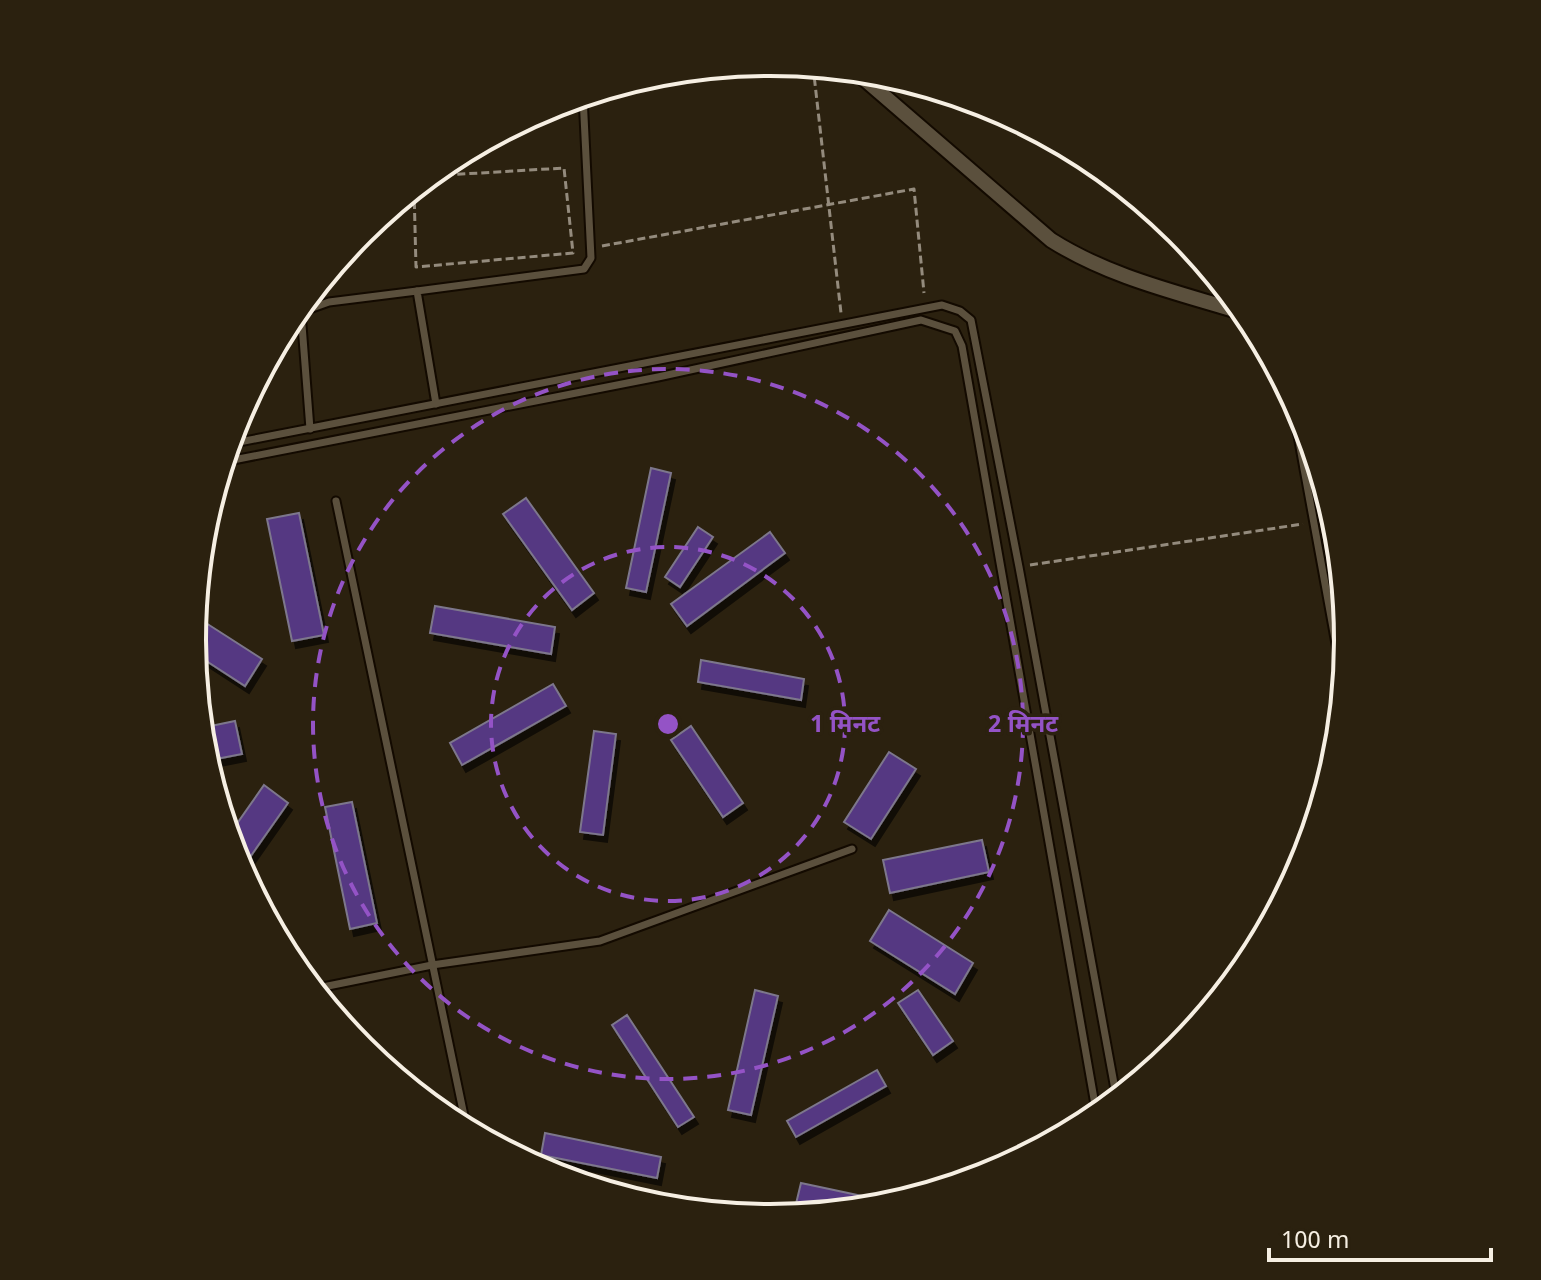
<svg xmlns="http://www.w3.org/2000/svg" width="1541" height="1280" viewBox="0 0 1541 1280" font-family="Georgia,'Noto Sans Devanagari',serif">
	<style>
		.building { fill: #553782; stroke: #7d778c; stroke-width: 2; filter: url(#shadow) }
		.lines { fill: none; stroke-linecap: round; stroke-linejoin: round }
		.service-casing { stroke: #130a00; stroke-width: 11 }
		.minor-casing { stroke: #130a00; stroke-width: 18 }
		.path { stroke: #948b7d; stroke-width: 3; stroke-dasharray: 8 4; stroke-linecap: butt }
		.service { stroke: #5b503d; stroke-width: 7 }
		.minor { stroke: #5b503d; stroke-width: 14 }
		.ring { fill: none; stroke: #9453c6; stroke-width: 4; stroke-dasharray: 14 10 }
		.rim { fill: none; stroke: #f6efe3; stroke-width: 4 }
		.centre { fill: #9453c6; stroke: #2b210f; stroke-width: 4 }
		.ring-label { font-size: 24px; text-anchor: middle; font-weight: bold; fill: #9453c6; stroke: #2b210f; stroke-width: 7; stroke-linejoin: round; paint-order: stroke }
	</style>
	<defs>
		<filter id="shadow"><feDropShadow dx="4" dy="7" stdDeviation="0" flood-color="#0009"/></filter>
	</defs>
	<rect width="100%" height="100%" fill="#2b210f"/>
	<!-- building -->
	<g class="building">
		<path d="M 651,468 L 671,473 L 646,592 L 626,588 Z"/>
		<path d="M 526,498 L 594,593 L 572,610 L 503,514 Z"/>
		<path d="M 299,513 L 324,635 L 292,641 L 267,519 Z"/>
		<path d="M 698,527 L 713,537 L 680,587 L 665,577 Z"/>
		<path d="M 770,532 L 785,553 L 687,626 L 671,604 Z"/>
		<path d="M 435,606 L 555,627 L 551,654 L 430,633 Z"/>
		<path d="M 195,616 L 262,659 L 245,686 L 194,653 L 192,640 Z"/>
		<path d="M 701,660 L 804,679 L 801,700 L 698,682 Z"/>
		<path d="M 553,684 L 566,706 L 462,765 L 450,743 Z"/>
		<path d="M 235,721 L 242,754 L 206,761 L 201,728 Z"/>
		<path d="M 691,726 L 743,803 L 723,817 L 671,740 Z"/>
		<path d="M 594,731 L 616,734 L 603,835 L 580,832 Z"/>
		<path d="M 889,752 L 916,769 L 871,839 L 844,822 Z"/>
		<path d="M 264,785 L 288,803 L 241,870 L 236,861 L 229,835 Z"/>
		<path d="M 352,802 L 377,923 L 350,929 L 325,807 Z"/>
		<path d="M 982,840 L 989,872 L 890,893 L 883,860 Z"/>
		<path d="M 889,910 L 973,963 L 955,994 L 870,941 Z"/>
		<path d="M 755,990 L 778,996 L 751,1115 L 728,1110 Z"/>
		<path d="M 918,990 L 953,1041 L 933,1055 L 898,1003 Z"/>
		<path d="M 627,1015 L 694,1117 L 678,1127 L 612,1025 Z"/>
		<path d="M 877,1070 L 886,1086 L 796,1137 L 787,1121 Z"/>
		<path d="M 545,1133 L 661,1157 L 657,1178 L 541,1155 Z"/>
		<path d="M 801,1183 L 895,1203 L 883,1207 L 819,1213 L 795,1208 Z"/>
	</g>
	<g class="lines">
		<defs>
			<g id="service">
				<path d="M 301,312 L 310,429"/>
				<path d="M 295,313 L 301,312 L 329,302 L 417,291"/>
				<path d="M 1290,392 L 1344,688"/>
				<path d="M 436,404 L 417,291 L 584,269 L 591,258 L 583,96"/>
				<path d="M 229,444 L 942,305 L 960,311 L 971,320 L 1019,567 L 1117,1100"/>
				<path d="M 223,462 L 658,377 L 921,320 L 955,331 L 962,346 L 1097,1116"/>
				<path d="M 336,501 L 467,1130"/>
				<path d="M 313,989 L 432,965 L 600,941 L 852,849"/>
			</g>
			<g id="minor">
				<path d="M 854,70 L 1051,240 C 1111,278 1180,293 1247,314"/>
				<path d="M 1313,448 L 1348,635"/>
			</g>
		</defs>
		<!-- service casing -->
		<use href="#service" class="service-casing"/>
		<!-- minor casing -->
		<use href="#minor" class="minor-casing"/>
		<!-- path -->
		<g class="path">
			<path d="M 813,66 L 841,313"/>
			<path d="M 414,189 L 416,267 L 573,253 L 564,168 L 429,176"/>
			<path d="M 602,246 L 914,189 L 924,293"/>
			<path d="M 1030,565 L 1303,524"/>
		</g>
		<!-- service -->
		<use href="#service" class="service"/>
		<!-- minor -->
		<use href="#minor" class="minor"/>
	</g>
	<!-- distance rings -->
	<g class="ring">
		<circle cx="668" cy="724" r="177"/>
		<circle cx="668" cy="724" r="355"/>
	</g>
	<!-- crop -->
	<path d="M0 0H1541V1280H0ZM206 640a564 564 0 1 1 1128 0a564 564 0 1 1-1128 0Z" fill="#2b210f" fill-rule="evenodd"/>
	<path class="rim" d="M206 640a564 564 0 1 1 1128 0a564 564 0 1 1-1128 0Z"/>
	<circle cx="668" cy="724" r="12" class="centre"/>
	<g class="ring-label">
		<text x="845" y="732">1 मिनट</text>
		<text x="1023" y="732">2 मिनट</text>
	</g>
	<!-- scale -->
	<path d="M1269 1248v12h222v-12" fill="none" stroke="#f6efe3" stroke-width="4"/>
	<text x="1281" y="1248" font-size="24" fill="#f6efe3" stroke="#2b210f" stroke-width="6" paint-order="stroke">100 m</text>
</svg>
